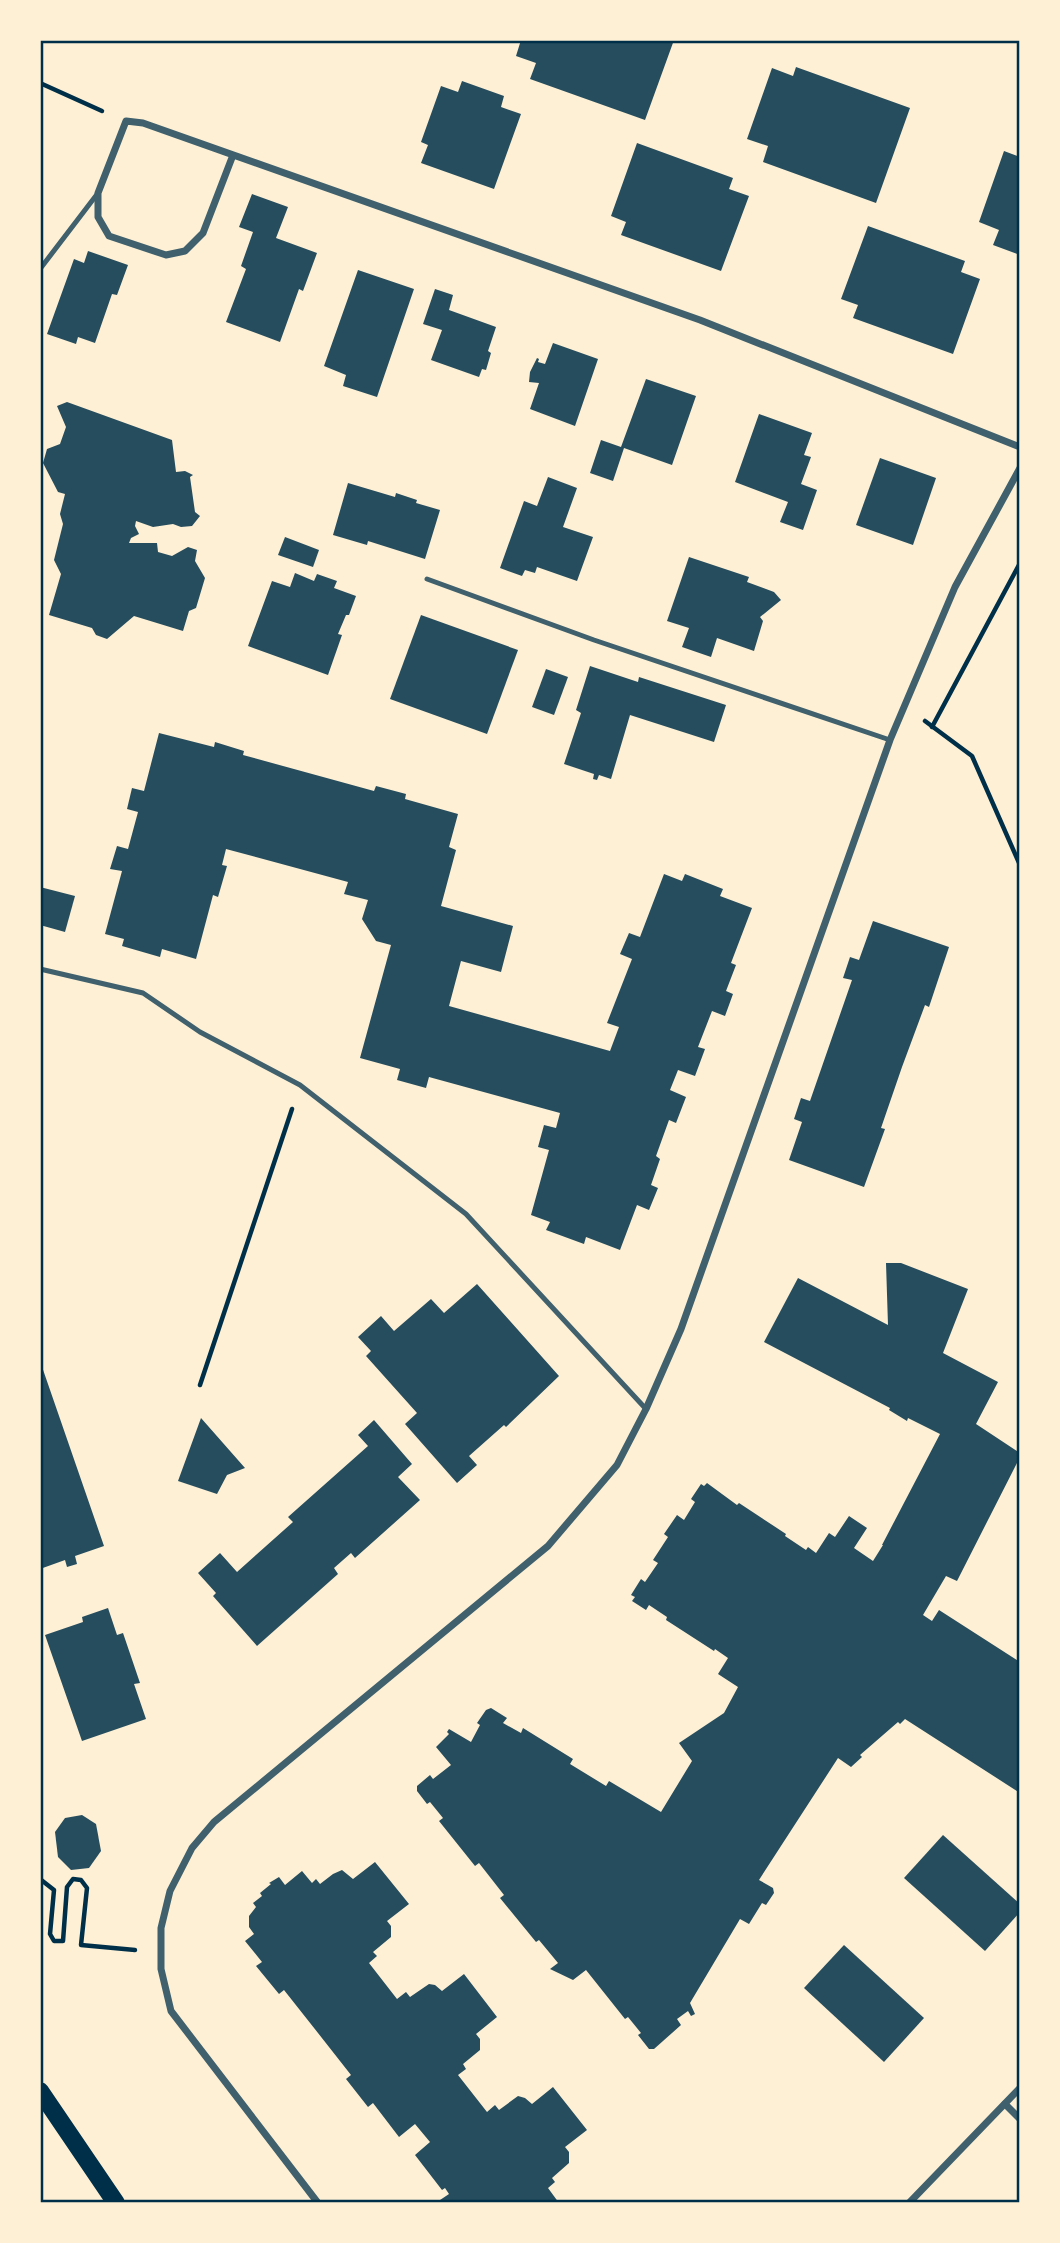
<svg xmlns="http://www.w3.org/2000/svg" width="1060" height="2243" viewBox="0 0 1060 2243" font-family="'Open Sans',sans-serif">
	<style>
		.building { fill: #264d5e }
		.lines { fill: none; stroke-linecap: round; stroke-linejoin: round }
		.path { stroke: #003049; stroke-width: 4.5 }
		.service { stroke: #3f606c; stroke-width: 5 }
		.minor { stroke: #3f606c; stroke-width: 7 }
		.primary { stroke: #003049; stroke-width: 18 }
		.neatline { fill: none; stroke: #003049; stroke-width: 2.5 }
	</style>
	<rect width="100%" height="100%" fill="#fdf0d5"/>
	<!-- building -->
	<g class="building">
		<path d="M 521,40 L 674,40 L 645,120 L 530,79 L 536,63 L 516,56 Z"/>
		<path d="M 796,67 L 910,108 L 876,203 L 763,162 L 768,146 L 747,139 L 772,68 L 793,76 Z"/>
		<path d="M 462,81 L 504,96 L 501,107 L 521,114 L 494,189 L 421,163 L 428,145 L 421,142 L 441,86 L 458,92 Z"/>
		<path d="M 637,143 L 733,178 L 729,189 L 749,196 L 721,271 L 621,235 L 626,222 L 611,216 Z"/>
		<path d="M 1004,151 L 1020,157 L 1020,255 L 993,245 L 999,230 L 979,222 Z"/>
		<path d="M 252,194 L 288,207 L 276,238 L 317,253 L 303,291 L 299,289 L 280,342 L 226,322 L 246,269 L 241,266 L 253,232 L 239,227 Z"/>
		<path d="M 868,226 L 965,261 L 961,272 L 980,279 L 953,354 L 853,318 L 858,305 L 841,299 Z"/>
		<path d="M 88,251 L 128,265 L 117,295 L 112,294 L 95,343 L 78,337 L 76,344 L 47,334 L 74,259 L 84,263 Z"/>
		<path d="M 358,270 L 414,289 L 377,397 L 343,386 L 346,375 L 324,366 Z"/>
		<path d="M 435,289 L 453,295 L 449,310 L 496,327 L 488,351 L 491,353 L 486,370 L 482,369 L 479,377 L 431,360 L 442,330 L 423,324 Z"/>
		<path d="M 553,343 L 598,359 L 575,426 L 530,409 L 539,383 L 529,382 L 530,372 L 537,358 L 539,359 L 538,362 L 545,364 Z"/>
		<path d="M 646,379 L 696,396 L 672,465 L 624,448 L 613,481 L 590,473 L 601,440 L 621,447 Z"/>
		<path d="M 67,402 L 172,440 L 176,472 L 185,471 L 193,475 L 190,477 L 195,512 L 200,516 L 192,526 L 181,527 L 173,524 L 153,527 L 136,521 L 135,526 L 139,534 L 131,538 L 129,543 L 157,543 L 158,552 L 172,556 L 188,547 L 197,550 L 195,561 L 205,578 L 196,608 L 189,611 L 183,631 L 134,616 L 107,639 L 96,635 L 92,628 L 49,615 L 61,574 L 54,560 L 63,524 L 60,514 L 65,494 L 58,492 L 43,463 L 47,449 L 60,444 L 66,427 L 57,406 Z"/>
		<path d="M 759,414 L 812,433 L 804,455 L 811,457 L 801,484 L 817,490 L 803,530 L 780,522 L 788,502 L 735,482 Z"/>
		<path d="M 880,458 L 936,478 L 913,545 L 856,525 Z"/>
		<path d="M 548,477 L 577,488 L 563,527 L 593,537 L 577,581 L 537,567 L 535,573 L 525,570 L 522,576 L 500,568 L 524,501 L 537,506 Z"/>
		<path d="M 348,483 L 395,497 L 396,493 L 417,500 L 416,503 L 440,510 L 425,559 L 368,541 L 367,545 L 333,535 Z"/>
		<path d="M 285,537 L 319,550 L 313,567 L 278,555 Z"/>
		<path d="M 689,557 L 749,577 L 747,582 L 774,592 L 781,600 L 760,617 L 763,621 L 754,651 L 717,638 L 711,657 L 682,647 L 689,628 L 667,621 Z"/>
		<path d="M 295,573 L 314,581 L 317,574 L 337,581 L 334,588 L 356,596 L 349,615 L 346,615 L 338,634 L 342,635 L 328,675 L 248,646 L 272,581 L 290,587 Z"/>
		<path d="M 421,615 L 518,650 L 487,734 L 390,699 Z"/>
		<path d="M 590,666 L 638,682 L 639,677 L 726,705 L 714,742 L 630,715 L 611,779 L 599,775 L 597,780 L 593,779 L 594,774 L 564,764 L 581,713 L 576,710 Z"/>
		<path d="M 546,669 L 568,677 L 554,715 L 532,707 Z"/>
		<path d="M 159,733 L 214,747 L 215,742 L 244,751 L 243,755 L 374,791 L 376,786 L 406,794 L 405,799 L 458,814 L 449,847 L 456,850 L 441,906 L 513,926 L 501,972 L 461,961 L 449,1006 L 610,1051 L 619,1027 L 607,1023 L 632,959 L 620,954 L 629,933 L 640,937 L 664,874 L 682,881 L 685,874 L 723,889 L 720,896 L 752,908 L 731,963 L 736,965 L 726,991 L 733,994 L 725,1016 L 712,1011 L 698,1047 L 705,1049 L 695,1076 L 678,1070 L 670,1090 L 686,1097 L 676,1123 L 669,1120 L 656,1156 L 660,1159 L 651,1185 L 658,1188 L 649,1210 L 637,1205 L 620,1250 L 586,1237 L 584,1244 L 546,1230 L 550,1222 L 531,1215 L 549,1150 L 538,1147 L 544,1125 L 556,1128 L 560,1113 L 429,1077 L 426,1088 L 397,1080 L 400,1069 L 360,1058 L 391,945 L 376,941 L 362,919 L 368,900 L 344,894 L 348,882 L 226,849 L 222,865 L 227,866 L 218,897 L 213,895 L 196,959 L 162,949 L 160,957 L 122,946 L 124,939 L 105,934 L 122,871 L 110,869 L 117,846 L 128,849 L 138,812 L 127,809 L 132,788 L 144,791 Z"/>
		<path d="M 40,887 L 75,896 L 65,932 L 40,925 Z"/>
		<path d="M 873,921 L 949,947 L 929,1007 L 925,1005 L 902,1067 L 881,1128 L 885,1129 L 864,1187 L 789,1160 L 802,1122 L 794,1119 L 801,1098 L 810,1101 L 852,980 L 843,978 L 850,957 L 859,960 Z"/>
		<path d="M 886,1263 L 901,1263 L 968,1289 L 943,1353 L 998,1382 L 976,1424 L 1020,1453 L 1020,1457 L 957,1581 L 946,1576 L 923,1615 L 932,1621 L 939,1610 L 1020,1662 L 1020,1793 L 905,1719 L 900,1724 L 898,1722 L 860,1755 L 862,1757 L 851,1767 L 838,1758 L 759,1880 L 773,1888 L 774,1893 L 766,1905 L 762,1903 L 749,1924 L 740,1919 L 690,2003 L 695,2014 L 691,2016 L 688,2011 L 677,2019 L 681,2025 L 654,2049 L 649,2049 L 638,2035 L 641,2033 L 628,2017 L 625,2019 L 586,1970 L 573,1980 L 550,1969 L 558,1963 L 539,1940 L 536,1942 L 500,1898 L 504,1895 L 479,1863 L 475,1866 L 439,1821 L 443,1818 L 430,1802 L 427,1804 L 417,1791 L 417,1786 L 430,1775 L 433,1779 L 451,1765 L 436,1747 L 449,1734 L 447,1732 L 449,1729 L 471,1742 L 480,1725 L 477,1723 L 486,1710 L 491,1708 L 507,1718 L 503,1723 L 521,1733 L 523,1728 L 573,1759 L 570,1764 L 606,1786 L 609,1781 L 661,1812 L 692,1761 L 679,1743 L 724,1713 L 738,1687 L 718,1674 L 728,1658 L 715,1649 L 714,1651 L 666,1620 L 667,1617 L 649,1605 L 646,1610 L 632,1601 L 635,1597 L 631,1595 L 641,1579 L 645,1582 L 658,1563 L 653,1560 L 668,1537 L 664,1534 L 677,1515 L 684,1520 L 695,1502 L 691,1499 L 701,1484 L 704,1486 L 707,1483 L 737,1505 L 739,1503 L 786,1534 L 785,1536 L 806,1550 L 808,1547 L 816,1553 L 829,1533 L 835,1537 L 849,1516 L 867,1528 L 854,1548 L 873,1561 L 883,1545 L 882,1545 L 940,1434 L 908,1418 L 907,1421 L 889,1410 L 890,1408 L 764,1342 L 798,1278 L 888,1325 Z"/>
		<path d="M 477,1284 L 559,1376 L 506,1427 L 504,1425 L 469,1456 L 477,1465 L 457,1483 L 405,1424 L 417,1413 L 366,1356 L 371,1351 L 358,1337 L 381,1316 L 394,1331 L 431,1299 L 444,1313 Z"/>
		<path d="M 40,1361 L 104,1546 L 75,1556 L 77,1564 L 67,1567 L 65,1560 L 40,1569 Z"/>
		<path d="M 201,1418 L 245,1468 L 227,1475 L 217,1494 L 178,1481 Z"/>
		<path d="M 374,1420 L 412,1464 L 398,1477 L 420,1500 L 355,1558 L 351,1553 L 334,1568 L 338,1574 L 257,1646 L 213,1596 L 216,1593 L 198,1573 L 220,1553 L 237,1572 L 293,1522 L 288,1517 L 368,1446 L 358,1435 Z"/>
		<path d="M 108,1608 L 117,1635 L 123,1633 L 140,1683 L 134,1684 L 146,1719 L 82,1741 L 45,1635 L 83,1622 L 82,1617 Z"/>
		<path d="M 82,1815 L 96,1824 L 101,1851 L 89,1868 L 71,1870 L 58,1857 L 55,1832 L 65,1818 Z"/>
		<path d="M 943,1835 L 1020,1904 L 1020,1912 L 985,1951 L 904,1878 Z"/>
		<path d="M 375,1862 L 409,1904 L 387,1921 L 391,1926 L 391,1937 L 373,1952 L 377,1956 L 369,1963 L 397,1999 L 406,1992 L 410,1997 L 429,1984 L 435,1985 L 442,1991 L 464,1974 L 497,2017 L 476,2034 L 480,2039 L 480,2050 L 463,2064 L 466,2069 L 458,2075 L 487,2112 L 495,2105 L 499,2110 L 518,2096 L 525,2098 L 532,2104 L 553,2087 L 587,2130 L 565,2147 L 569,2152 L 569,2163 L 552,2178 L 555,2182 L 548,2188 L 559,2203 L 442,2203 L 440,2200 L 449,2194 L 445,2188 L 442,2190 L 415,2155 L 430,2142 L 415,2124 L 399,2137 L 373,2103 L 368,2107 L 346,2079 L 351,2075 L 318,2033 L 284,1990 L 279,1994 L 256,1966 L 262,1962 L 245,1941 L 254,1934 L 249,1927 L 249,1916 L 256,1907 L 253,1903 L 262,1896 L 260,1893 L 271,1884 L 269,1883 L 279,1877 L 285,1885 L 302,1871 L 312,1883 L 316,1879 L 320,1884 L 333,1874 L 342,1870 L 353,1879 Z"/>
		<path d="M 844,1945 L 924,2018 L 884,2062 L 804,1988 Z"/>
	</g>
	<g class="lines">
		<!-- path -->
		<g class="path">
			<path d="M 40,83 L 102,111"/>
			<path d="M 925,721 L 972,756 L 1020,865"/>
			<path d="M 932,727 L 1020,563"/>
			<path d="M 200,1385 L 292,1109"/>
			<path d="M 40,1879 L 54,1890 L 50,1934 L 54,1941 L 63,1941 L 67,1887 L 73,1879 L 81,1880 L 87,1888 L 81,1945 L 135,1950"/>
		</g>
		<!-- service -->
		<g class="service">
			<path d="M 40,269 L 98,193"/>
			<path d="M 427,579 L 594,640 L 890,740"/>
			<path d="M 40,969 L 143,993 L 200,1032 L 300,1085 L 466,1214 L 646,1409"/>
		</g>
		<!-- minor -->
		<g class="minor">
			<path d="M 233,155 L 203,233 L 185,251 L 166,255 L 109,236 L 98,217 L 98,193 L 126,121 L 143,123 L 700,320 L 1020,447"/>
			<path d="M 1005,2104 L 1020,2119"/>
			<path d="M 318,2203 L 171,2011 L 161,1969 L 161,1928 L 170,1891 L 192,1848 L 214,1822 L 548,1546 L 617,1465 L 646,1409 L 681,1329 L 890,740 L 955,587 L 1020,468"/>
			<path d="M 909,2203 L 1020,2088"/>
		</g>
		<!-- primary -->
		<path class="primary" d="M 40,2091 L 116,2203"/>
	</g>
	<!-- border -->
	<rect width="1060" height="2243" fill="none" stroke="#fdf0d5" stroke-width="84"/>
	<rect x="42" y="42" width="976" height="2159" class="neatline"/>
</svg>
